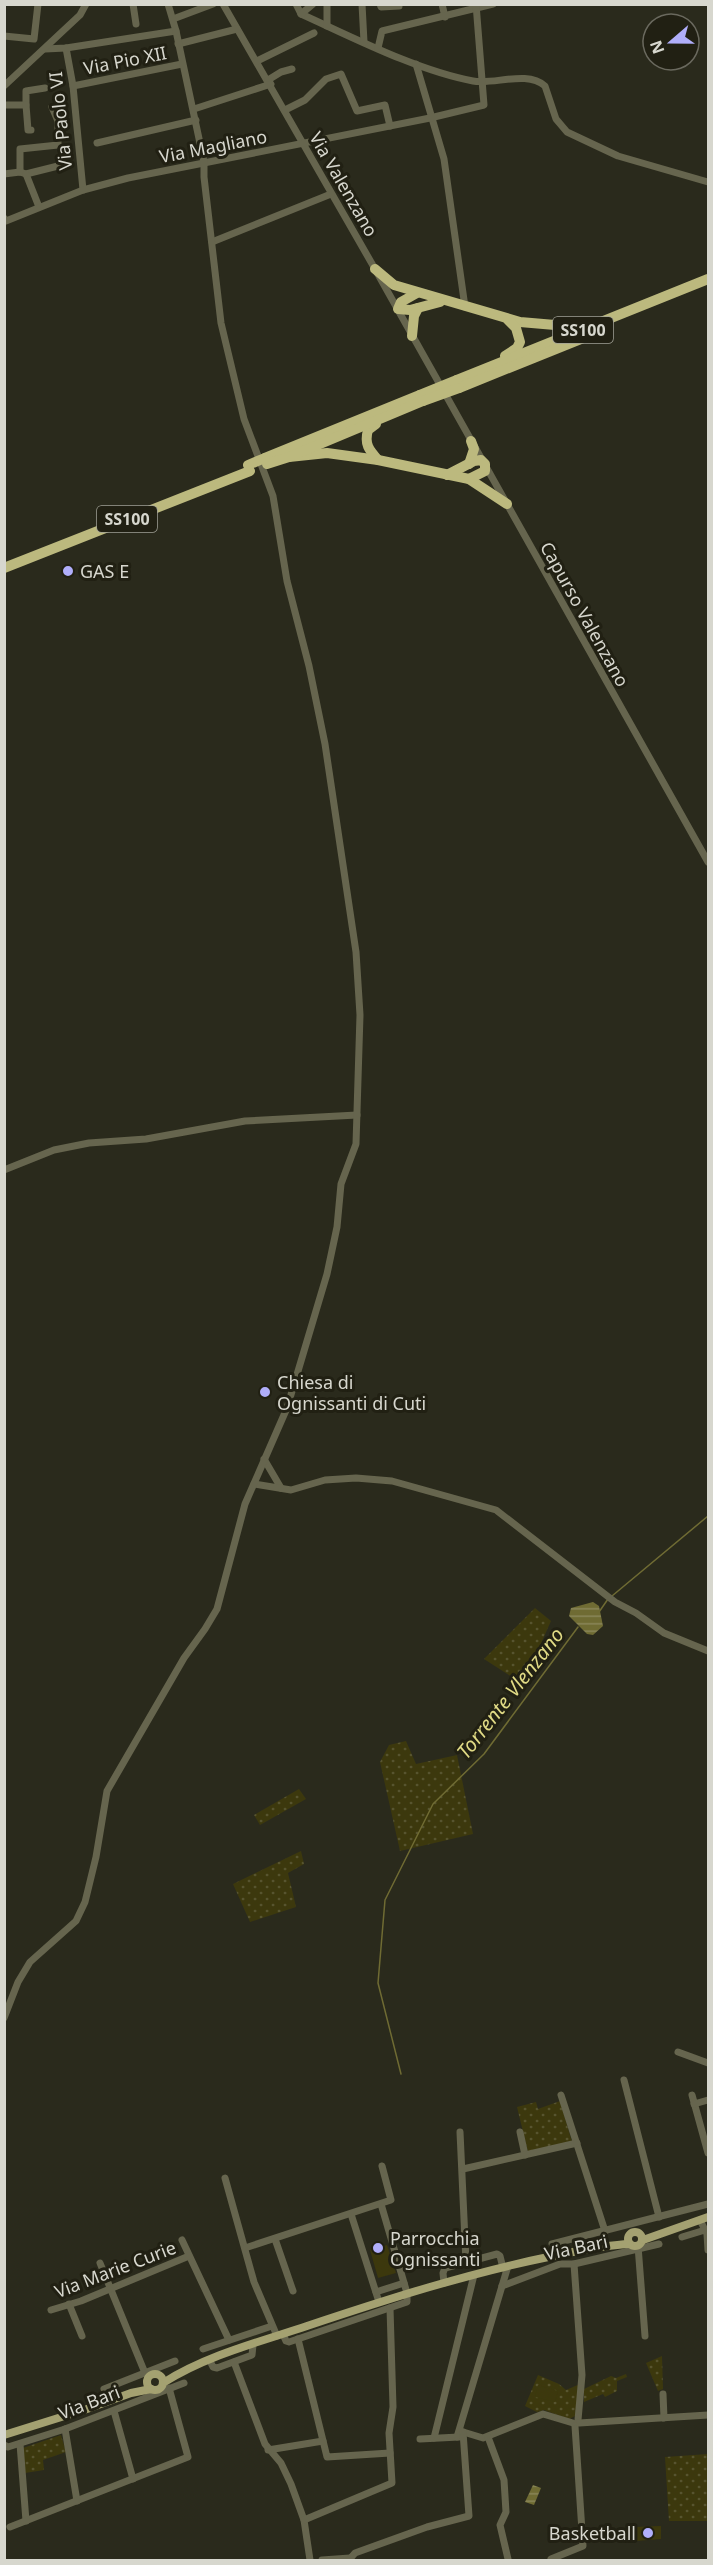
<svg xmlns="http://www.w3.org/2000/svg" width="713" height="2565" viewBox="0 0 713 2565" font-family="'Noto Sans',sans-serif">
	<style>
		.grass { fill: url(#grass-dots) }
		.garden { fill: #3c380d }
		.water { fill: url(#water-rules) }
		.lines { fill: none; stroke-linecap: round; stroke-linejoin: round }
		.stream { stroke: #6f6b33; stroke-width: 1.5 }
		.minor { stroke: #66654e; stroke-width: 7 }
		.major { stroke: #a4a171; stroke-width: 8 }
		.highway { stroke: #bcb97e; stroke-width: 10 }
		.highway-bridge { stroke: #bcb97e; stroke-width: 10 }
		.poi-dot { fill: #b0aefa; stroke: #212013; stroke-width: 2 }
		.labels { text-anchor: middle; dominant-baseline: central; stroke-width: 6; stroke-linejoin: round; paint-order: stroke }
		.shield { fill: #212013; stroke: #a0a096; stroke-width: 1.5 }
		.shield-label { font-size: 16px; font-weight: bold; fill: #d7d7ce }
		.street-label { font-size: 18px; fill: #d7d7ce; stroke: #212013 }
		.poi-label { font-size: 18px; fill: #d7d7ce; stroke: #212013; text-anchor: start }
		.water-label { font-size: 20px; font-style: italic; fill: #e0da85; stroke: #212013 }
	</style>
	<defs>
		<pattern id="grass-dots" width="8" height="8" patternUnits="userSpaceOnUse" patternTransform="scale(1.5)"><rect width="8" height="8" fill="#3c380d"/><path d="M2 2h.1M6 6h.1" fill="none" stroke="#57542f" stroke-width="1.8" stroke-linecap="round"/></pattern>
		<pattern id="water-rules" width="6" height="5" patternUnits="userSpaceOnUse" patternTransform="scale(1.5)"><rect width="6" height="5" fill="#6f6b33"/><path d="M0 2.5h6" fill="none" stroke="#898659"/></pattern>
	</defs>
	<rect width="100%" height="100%" fill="#2a2a1c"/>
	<!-- grass -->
	<g class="grass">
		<path d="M 535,1608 L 551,1621 L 523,1684 L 484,1659 Z"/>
		<path d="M 406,1741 L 416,1764 L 457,1755 L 473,1834 L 400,1851 L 380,1762 L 389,1745 Z"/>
		<path d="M 299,1789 L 306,1799 L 260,1825 L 254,1815 Z"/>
		<path d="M 301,1851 L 304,1864 L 288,1873 L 296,1907 L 250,1922 L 233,1884 Z"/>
		<path d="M 560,2101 L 572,2142 L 528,2152 L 517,2107 L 536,2102 L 538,2109 Z"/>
		<path d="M 662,2356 L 663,2389 L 658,2391 L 646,2363 Z"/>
		<path d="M 626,2374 L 627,2377 L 617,2381 L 617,2391 L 605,2397 L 603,2394 L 584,2402 L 584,2389 L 611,2376 L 616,2378 Z"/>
		<path d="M 538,2375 L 559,2384 L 566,2390 L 580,2384 L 575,2416 L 569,2419 L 544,2410 L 537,2412 L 525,2406 Z"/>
		<path d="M 61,2435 L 66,2452 L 43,2460 L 44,2470 L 25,2473 L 23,2448 Z"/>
		<path d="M 708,2454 L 708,2521 L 669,2521 L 665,2457 Z"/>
	</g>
	<!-- garden -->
	<g class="garden">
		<path d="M 387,2245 L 396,2273 L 378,2278 L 370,2250 Z"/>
		<path d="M 538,2385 L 558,2391 L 555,2402 L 535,2397 Z"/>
		<path d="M 661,2526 L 661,2539 L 636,2541 L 635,2527 Z"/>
	</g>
	<!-- water -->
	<g class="water">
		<path d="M 593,1602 L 599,1606 L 603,1626 L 593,1635 L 587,1634 L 569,1616 L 571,1608 Z"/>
		<path d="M 533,2485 L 541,2488 L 534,2505 L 525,2502 Z"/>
	</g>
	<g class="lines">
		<!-- stream -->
		<g class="stream">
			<path d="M 612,1596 L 708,1516"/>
			<path d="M 599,1612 L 608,1599"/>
			<path d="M 401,2074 L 378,1983 L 385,1900 L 433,1804 L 484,1754 L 578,1627"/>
		</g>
		<!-- minor -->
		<g class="minor">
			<path d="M 133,4 L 136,24"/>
			<path d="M 223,4 L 375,269 L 708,862"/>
			<path d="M 296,4 L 301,14 C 352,37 418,71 473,81 C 494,85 527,70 545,86 L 556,119 L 567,132 L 618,156 L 708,182"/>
			<path d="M 327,4 L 327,26"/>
			<path d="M 362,4 L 364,42"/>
			<path d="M 380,4 L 381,7 L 399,6"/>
			<path d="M 442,4 L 445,17"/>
			<path d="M 301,14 L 313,4"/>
			<path d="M 173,19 L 213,4"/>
			<path d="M 4,36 L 34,39 L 38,4"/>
			<path d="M 178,44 L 237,29"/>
			<path d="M 66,48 L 73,86 L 83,190"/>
			<path d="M 378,48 L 382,31 L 493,4"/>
			<path d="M 45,49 L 66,48 L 176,31"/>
			<path d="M 257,61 L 314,33"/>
			<path d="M 416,64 L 444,159 L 465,307"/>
			<path d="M 268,80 L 281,72 L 292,69"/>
			<path d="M 4,86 L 80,15 L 86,4"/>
			<path d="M 73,86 L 182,64"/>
			<path d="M 4,105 L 26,105 L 26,91 L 45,88"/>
			<path d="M 26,105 L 28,130 L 31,130"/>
			<path d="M 194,109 L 271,84"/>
			<path d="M 285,110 L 305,100 L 326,79 L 341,74 L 357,111 L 385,105 L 390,126"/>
			<path d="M 97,143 L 196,120"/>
			<path d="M 20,172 L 20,149 L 58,145 L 58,121 L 52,107"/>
			<path d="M 4,174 L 20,172 L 26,174 L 58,166"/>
			<path d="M 26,174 L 39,207"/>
			<path d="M 4,218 L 6,221 L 83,190 L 128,178 L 430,118 L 484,105 L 476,4"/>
			<path d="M 212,242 L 331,194"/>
			<path d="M 4,1170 L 54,1150 L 89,1143 L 146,1139 L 245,1121 L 357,1115"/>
			<path d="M 264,1459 L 281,1488"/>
			<path d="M 254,1484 L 291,1490 L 325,1480 L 356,1478 L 392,1481 L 496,1510 L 615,1602 L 636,1613 L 664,1633 L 708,1651"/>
			<path d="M 4,2018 L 18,1982 L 30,1962 L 76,1921 L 85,1902 L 96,1857 L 107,1791 L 184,1658 L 205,1629 L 217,1609 L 245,1504 L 287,1408 L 327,1274 L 337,1227 L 341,1184 L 356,1144 L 360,1015 L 356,952 L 325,744 L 309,666 L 287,581 L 273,496 L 244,419 L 221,323 L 204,177 L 204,162 L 176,31 L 168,4"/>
			<path d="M 678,2052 L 708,2063"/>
			<path d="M 624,2080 L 659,2217"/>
			<path d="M 561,2095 L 605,2231"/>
			<path d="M 692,2095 L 708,2153"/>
			<path d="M 694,2104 L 708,2100"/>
			<path d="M 460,2132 L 466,2262"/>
			<path d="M 520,2132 L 525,2155"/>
			<path d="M 463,2169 L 577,2143"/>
			<path d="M 225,2178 L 254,2282 L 277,2336"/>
			<path d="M 351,2214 L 379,2302"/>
			<path d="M 700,2220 L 707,2234 L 708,2250"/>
			<path d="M 682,2237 L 705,2230"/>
			<path d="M 275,2239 L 293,2291"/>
			<path d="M 182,2240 L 229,2340"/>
			<path d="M 552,2244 L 708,2204"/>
			<path d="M 638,2246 L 645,2336"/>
			<path d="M 245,2248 L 391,2200 L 382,2166"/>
			<path d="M 100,2263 L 145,2373"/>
			<path d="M 574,2264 L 582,2375 L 578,2420"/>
			<path d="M 444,2283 L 443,2273 L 445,2268 L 497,2254 L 500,2256 L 503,2268"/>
			<path d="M 502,2286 L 560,2264 L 574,2264 L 659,2244"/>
			<path d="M 376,2292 L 404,2283"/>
			<path d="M 69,2304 L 82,2336"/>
			<path d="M 51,2310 L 81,2301 L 189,2256"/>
			<path d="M 283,2334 L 286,2341 L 289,2342 L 407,2302 L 407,2293 L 381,2204"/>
			<path d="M 298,2339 L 327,2457 L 390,2453"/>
			<path d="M 203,2349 L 272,2326"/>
			<path d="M 210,2361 L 213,2367 L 217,2368 L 252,2355 L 253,2345"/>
			<path d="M 234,2362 L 265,2444 L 281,2463 L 291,2484 L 304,2520 L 310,2560"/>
			<path d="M 104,2389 L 175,2361"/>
			<path d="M 663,2394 L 664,2418"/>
			<path d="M 114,2411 L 133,2479"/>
			<path d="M 579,2423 L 708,2415"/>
			<path d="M 65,2429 L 77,2501"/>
			<path d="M 460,2431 L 483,2438 L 543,2414 L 573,2423"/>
			<path d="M 457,2437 L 508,2266"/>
			<path d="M 488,2437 L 504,2480 L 506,2512 L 500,2525 L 508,2559"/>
			<path d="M 434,2438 L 474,2275"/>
			<path d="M 420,2439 L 459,2437"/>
			<path d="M 20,2444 L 26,2521"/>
			<path d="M 4,2445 L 8,2447 L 65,2429 L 184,2383"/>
			<path d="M 268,2450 L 323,2441"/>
			<path d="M 304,2520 L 392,2483 L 389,2433 L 393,2407 L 390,2308"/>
			<path d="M 10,2527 L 188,2457 L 169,2388"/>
			<path d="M 551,2559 L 583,2546 L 575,2426"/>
			<path d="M 322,2560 L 350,2558"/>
			<path d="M 349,2560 L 355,2553 L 427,2527 L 469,2516 L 463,2432"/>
		</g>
		<!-- major -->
		<g class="major">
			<circle cx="635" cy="2239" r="7"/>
			<path d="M 643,2240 L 708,2217"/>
			<circle cx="155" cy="2382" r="8"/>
			<path d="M 163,2383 C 205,2356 259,2342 307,2326 C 388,2299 469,2273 553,2256 C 578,2251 604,2245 630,2244"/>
			<path d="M 4,2435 L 87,2409 L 131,2393 L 151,2389"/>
		</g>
		<!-- highway -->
		<g class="highway">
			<path d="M 375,269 L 394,285 L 520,322 L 555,325 L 591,322"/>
			<path d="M 417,293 L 401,302 L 398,309 L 410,310 L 440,302"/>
			<path d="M 412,336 L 414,316 L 418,308"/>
			<path d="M 505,356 L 517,348 L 520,342 L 516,328 L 508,320"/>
			<path d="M 457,380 L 708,279"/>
			<path d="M 459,388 L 603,330"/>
			<path d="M 376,424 L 368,430 C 364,444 369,450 378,460"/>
			<path d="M 289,457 L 327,453 L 378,460 L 469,479 L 507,504"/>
			<path d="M 265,458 L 420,395"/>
			<path d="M 267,464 L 289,457 L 423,401"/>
			<path d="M 469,464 L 474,449 L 471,441"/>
			<path d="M 447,475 L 474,461 L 481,460 L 485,464 L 485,471 L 469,479"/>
			<path d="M 4,568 L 250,471"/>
		</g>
		<!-- highway-bridge -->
		<g class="highway-bridge">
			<path d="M 420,395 L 457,380"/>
			<path d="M 423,401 L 459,388"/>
			<path d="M 248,465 L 265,458"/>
		</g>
	</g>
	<!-- markers -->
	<g class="poi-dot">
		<circle cx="68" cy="571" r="6"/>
		<circle cx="265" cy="1392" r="6"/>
		<circle cx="378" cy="2248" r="6"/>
		<circle cx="648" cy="2533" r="6"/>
	</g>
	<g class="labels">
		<!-- shield labels -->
		<g class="shield">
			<rect x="553" y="317" width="60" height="26" rx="4.5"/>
			<rect x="97" y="506" width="60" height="26" rx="4.5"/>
		</g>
		<g class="shield-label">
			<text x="583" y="330">SS100</text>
			<text x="127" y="519">SS100</text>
		</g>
		<!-- street labels -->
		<g class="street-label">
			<text transform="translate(125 60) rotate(-11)">Via Pio XII</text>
			<text transform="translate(60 121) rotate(-96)">Via Paolo VI</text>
			<text transform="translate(213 146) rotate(-11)">Via Magliano</text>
			<text transform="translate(344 184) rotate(60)">Via Valenzano</text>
			<text transform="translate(585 614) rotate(61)">Capurso Valenzano</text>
			<text transform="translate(576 2247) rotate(-12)">Via Bari</text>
			<text transform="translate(115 2269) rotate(-21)">Via Marie Curie</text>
			<text transform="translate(89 2402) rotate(-21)">Via Bari</text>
		</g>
		<!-- poi labels -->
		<g class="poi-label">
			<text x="80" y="571">GAS E</text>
			<text x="277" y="1382">Chiesa di<tspan x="277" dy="21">Ognissanti di Cuti</tspan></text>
			<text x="390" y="2238">Parrocchia<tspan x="390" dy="21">Ognissanti</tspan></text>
			<text x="636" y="2533" text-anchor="end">Basketball</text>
		</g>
		<!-- water labels -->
		<g class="water-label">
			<text transform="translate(510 1693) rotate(-52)">Torrente Vlenzano</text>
		</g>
	</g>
	<!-- border -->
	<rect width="713" height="2565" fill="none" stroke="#d7d7ce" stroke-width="12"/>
	<!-- north arrow -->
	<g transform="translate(671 42) rotate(250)"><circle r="28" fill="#212013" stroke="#6a695e" stroke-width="1.5"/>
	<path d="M0-4.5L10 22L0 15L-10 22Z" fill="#b0aefa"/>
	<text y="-9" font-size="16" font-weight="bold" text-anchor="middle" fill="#d7d7ce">N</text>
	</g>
</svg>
